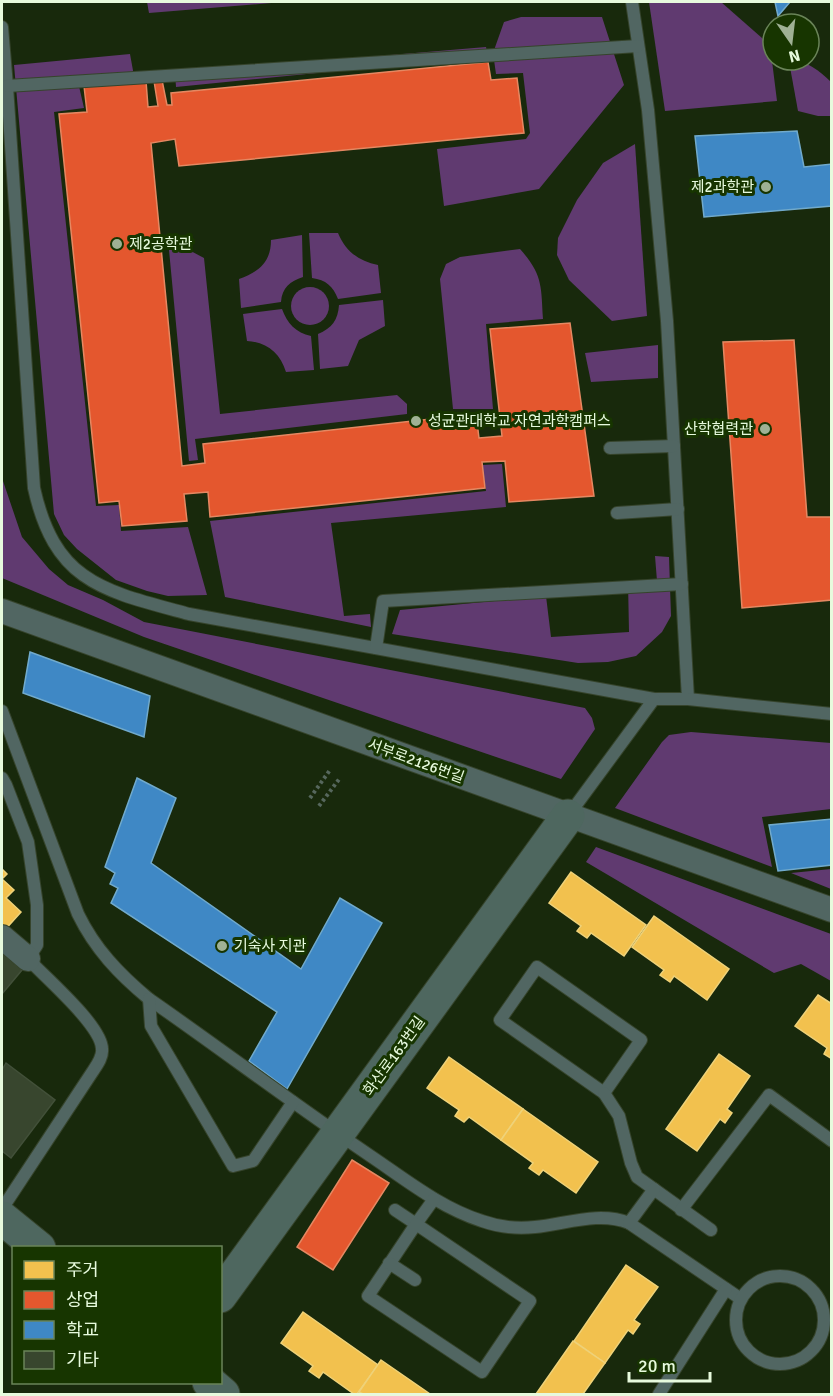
<svg xmlns="http://www.w3.org/2000/svg" width="833" height="1396" viewBox="0 0 833 1396" font-family="Signika,'Noto Sans KR',sans-serif">
	<style>
		.green { fill: #603a70 }
		.homes { fill: #f2c14e; stroke: #efd279; stroke-width: 1.5 }
		.shops { fill: #e4572e; stroke: #e58862; stroke-width: 1.5 }
		.schools { fill: #3f88c5; stroke: #71aacc; stroke-width: 1.5 }
		.building { fill: #38462e; stroke: #425039; stroke-width: 1.5 }
		.lines { fill: none; stroke-linecap: round; stroke-linejoin: round }
		.lane-casing { stroke: #36442c; stroke-width: 14 }
		.street-casing { stroke: #36442c; stroke-width: 26 }
		.secondary-casing { stroke: #36442c; stroke-width: 35 }
		.path { stroke: #56675d; stroke-width: 4; stroke-dasharray: 3 3; stroke-linecap: butt }
		.lane { stroke: #516662; stroke-width: 12 }
		.street { stroke: #516662; stroke-width: 24 }
		.secondary { stroke: #4e675f; stroke-width: 33 }
		.poi-dot { fill: #9fb194; stroke: #173500; stroke-width: 2 }
		.labels { text-anchor: middle; dominant-baseline: central; stroke-width: 6; stroke-linejoin: round; paint-order: stroke }
		.poi-label { font-size: 15px; fill: #e7fadd; stroke: #173500; text-anchor: start }
		.street-label { font-size: 15px; fill: #e7fadd; stroke: #173500 }
	</style>
	<rect width="100%" height="100%" fill="#18290c"/>
	<!-- green -->
	<g class="green">
		<path d="M 147,2 L 283,2 L 149,13 Z"/>
		<path d="M 649,2 L 721,2 L 770,45 L 777,101 L 665,111 Z"/>
		<path d="M 521,17 L 602,17 L 624,85 L 539,189 L 444,206 L 437,149 L 526,139 L 530,133 L 523,73 L 496,74 L 493,53 L 504,22 Z"/>
		<path d="M 486,47 L 488,56 L 176,87 L 175,73 Z"/>
		<path d="M 130,54 L 134,76 L 78,82 L 84,108 L 54,112 L 96,506 L 119,505 L 121,531 L 188,527 L 207,595 L 168,596 L 147,591 L 116,580 L 77,549 L 64,535 L 54,514 L 14,65 Z"/>
		<path d="M 790,60 C 806,60 820,71 831,82 L 831,116 L 818,116 L 798,111 L 790,67 Z"/>
		<path d="M 635,144 L 647,316 L 612,321 L 569,280 L 557,255 L 558,238 L 577,200 L 603,163 Z"/>
		<path d="M 309,233 L 338,233 C 346,252 359,261 378,265 L 381,293 L 338,299 C 333,286 326,280 312,278 Z"/>
		<path d="M 302,235 L 303,277 C 290,281 282,288 281,302 L 241,308 L 239,279 C 259,272 271,262 271,240 Z"/>
		<path d="M 187,249 L 204,258 L 220,414 L 397,395 L 407,404 L 407,414 L 195,439 L 198,460 L 189,461 L 169,250 Z"/>
		<path d="M 520,249 C 543,275 541,286 543,319 L 486,324 L 493,409 L 453,409 L 440,279 L 446,264 L 460,257 Z"/>
		<circle cx="310" cy="306" r="19"/>
		<path d="M 383,300 L 385,326 L 359,340 L 348,366 L 320,369 L 318,334 C 332,328 338,320 339,305 Z"/>
		<path d="M 282,309 C 287,323 296,333 311,336 L 314,370 L 286,372 C 280,353 267,342 247,341 L 243,314 Z"/>
		<path d="M 658,345 L 658,378 L 591,382 L 585,353 Z"/>
		<path d="M 502,464 L 506,507 L 331,523 L 344,616 L 370,614 L 371,627 L 225,597 L 210,521 L 486,491 L 482,465 Z"/>
		<path d="M 2,481 L 3,481 L 22,537 L 49,569 L 68,585 L 103,600 L 144,622 L 585,708 L 592,718 L 595,729 L 561,779 L 144,637 L 2,578 Z"/>
		<path d="M 655,556 L 669,557 L 671,616 L 662,632 L 636,656 L 608,662 L 578,663 L 392,634 L 400,610 L 546,596 L 551,637 L 629,632 L 628,582 L 657,581 Z"/>
		<path d="M 691,732 L 831,743 L 831,809 L 762,817 L 772,867 L 615,808 L 662,742 L 669,735 Z"/>
		<path d="M 596,847 L 831,934 L 831,981 L 801,964 L 774,973 L 586,862 Z"/>
		<path d="M 831,869 L 831,889 L 791,873 Z"/>
	</g>
	<!-- homes -->
	<g class="homes">
		<path d="M 2,869 L 7,874 L 2,879 L 14,890 L 6,898 L 21,912 L 2,933 Z"/>
		<path d="M 571,872 L 646,925 L 624,956 L 591,933 L 587,938 L 577,931 L 581,926 L 549,903 Z"/>
		<path d="M 654,916 L 729,969 L 707,1000 L 674,976 L 670,982 L 660,975 L 664,970 L 632,947 Z"/>
		<path d="M 818,995 L 832,1004 L 832,1059 L 824,1054 L 827,1048 L 795,1026 Z"/>
		<path d="M 719,1054 L 750,1076 L 727,1109 L 732,1113 L 725,1123 L 720,1119 L 697,1151 L 666,1129 Z"/>
		<path d="M 449,1057 L 523,1109 L 501,1140 L 469,1117 L 464,1122 L 455,1116 L 459,1110 L 427,1088 Z"/>
		<path d="M 523,1109 L 598,1162 L 576,1193 L 543,1170 L 539,1175 L 529,1168 L 533,1163 L 501,1140 Z"/>
		<path d="M 626,1265 L 658,1287 L 634,1320 L 640,1324 L 633,1334 L 628,1330 L 605,1363 L 574,1341 Z"/>
		<path d="M 303,1312 L 378,1365 L 357,1394 L 354,1394 L 323,1372 L 319,1378 L 309,1371 L 313,1366 L 281,1343 Z"/>
		<path d="M 573,1341 L 605,1363 L 583,1394 L 536,1394 Z"/>
		<path d="M 381,1360 L 430,1394 L 363,1394 L 359,1392 Z"/>
	</g>
	<!-- shops -->
	<g class="shops">
		<path d="M 488,62 L 491,80 L 517,78 L 524,133 L 179,166 L 175,139 L 151,143 L 182,466 L 205,463 L 203,444 L 476,414 L 479,438 L 502,436 L 490,329 L 570,323 L 594,496 L 509,502 L 505,461 L 482,462 L 485,488 L 210,517 L 208,492 L 184,494 L 187,521 L 122,526 L 119,501 L 99,503 L 59,114 L 87,112 L 84,86 L 146,81 L 148,107 L 158,106 L 154,81 L 162,80 L 167,105 L 172,105 L 171,93 Z"/>
		<path d="M 794,340 L 807,517 L 832,517 L 832,600 L 742,608 L 723,342 Z"/>
		<path d="M 352,1160 L 389,1183 L 333,1270 L 297,1247 Z"/>
	</g>
	<!-- schools -->
	<g class="schools">
		<path d="M 775,2 L 790,2 L 778,16 Z"/>
		<path d="M 797,131 L 804,167 L 832,164 L 832,206 L 704,217 L 695,136 Z"/>
		<path d="M 30,652 L 150,696 L 144,737 L 23,693 Z"/>
		<path d="M 137,778 L 176,798 L 151,863 L 301,969 L 340,898 L 382,923 L 287,1089 L 249,1061 L 277,1012 L 111,903 L 118,888 L 110,884 L 115,873 L 105,867 Z"/>
		<path d="M 832,819 L 832,865 L 778,871 L 769,825 Z"/>
	</g>
	<!-- building -->
	<g class="building">
		<path d="M 2,953 L 22,970 L 2,994 Z"/>
		<path d="M 6,1063 L 55,1100 L 11,1158 L 2,1151 L 2,1070 Z"/>
	</g>
	<g class="lines">
		<defs>
			<g id="lane">
				<path d="M 632,2 L 648,110 L 667,321 L 688,699"/>
				<path d="M 2,27 L 7,86 L 34,488 C 55,583 104,591 189,614 L 654,699 L 688,699 L 832,714"/>
				<path d="M 7,86 L 638,46"/>
				<path d="M 610,448 L 674,446"/>
				<path d="M 617,513 L 678,509"/>
				<path d="M 376,648 L 383,601 L 682,584"/>
				<path d="M 2,711 L 78,914 C 95,949 119,974 149,999 C 224,1051 296,1106 372,1157 C 406,1180 441,1208 482,1221 C 499,1227 516,1229 535,1227 C 566,1224 599,1211 629,1223 L 741,1299"/>
				<path d="M 2,778 L 6,785 L 28,842 L 37,905 L 37,945 L 28,959 C 45,977 102,1026 102,1049 C 103,1057 97,1065 93,1071 L 2,1209"/>
				<path d="M 568,816 L 654,699"/>
				<path d="M 537,967 L 641,1040 L 604,1093 L 500,1020 Z"/>
				<path d="M 149,999 L 151,1026 L 233,1166 L 253,1161 L 293,1102"/>
				<path d="M 604,1093 L 619,1116 L 631,1163 L 637,1177 L 711,1230"/>
				<path d="M 395,1210 L 416,1224 L 434,1199"/>
				<path d="M 681,1210 L 769,1095 L 832,1141"/>
				<path d="M 629,1223 L 654,1189"/>
				<path d="M 416,1224 L 530,1301 L 482,1372 L 368,1296 Z"/>
				<path d="M 389,1263 L 415,1280"/>
				<circle cx="780" cy="1320" r="44"/>
				<path d="M 659,1394 L 726,1289"/>
			</g>
			<g id="street">
				<path d="M 2,611 L 832,910"/>
				<path d="M 2,937 L 28,959"/>
			</g>
			<g id="secondary">
				<path d="M 2,1218 L 39,1248"/>
				<path d="M 220,1296 L 568,816"/>
				<path d="M 209,1382 L 223,1394"/>
			</g>
		</defs>
		<!-- lane casing -->
		<use href="#lane" class="lane-casing"/>
		<!-- street casing -->
		<use href="#street" class="street-casing"/>
		<!-- secondary casing -->
		<use href="#secondary" class="secondary-casing"/>
		<!-- path -->
		<g class="path">
			<path d="M 310,798 L 330,770"/>
			<path d="M 319,806 L 340,778"/>
		</g>
		<!-- lane -->
		<use href="#lane" class="lane"/>
		<!-- street -->
		<use href="#street" class="street"/>
		<!-- secondary -->
		<use href="#secondary" class="secondary"/>
	</g>
	<!-- markers -->
	<g class="poi-dot">
		<circle cx="766" cy="187" r="6"/>
		<circle cx="117" cy="244" r="6"/>
		<circle cx="416" cy="421" r="6"/>
		<circle cx="765" cy="429" r="6"/>
		<circle cx="222" cy="946" r="6"/>
	</g>
	<g class="labels">
		<!-- poi labels -->
		<g class="poi-label">
			<text x="754" y="187" text-anchor="end">제2과학관</text>
			<text x="129" y="244">제2공학관</text>
			<text x="428" y="421">성균관대학교 자연과학캠퍼스</text>
			<text x="753" y="429" text-anchor="end">산학협력관</text>
			<text x="234" y="946">기숙사 지관</text>
		</g>
		<!-- street labels -->
		<g class="street-label">
			<text transform="translate(416 761) rotate(20)">서부로2126번길</text>
			<text transform="translate(394 1056) rotate(-54)">화산로163번길</text>
		</g>
	</g>
	<!-- border -->
	<rect width="833" height="1396" fill="none" stroke="#e7fadd" stroke-width="6"/>
	<!-- legend -->
	<rect x="12" y="1246" width="210" height="138" fill="#173500" stroke="#6a8458" stroke-width="1.5"/>
	<rect x="24" y="1261" width="30" height="18" fill="#f2c14e" stroke="#6a8458" stroke-width="1.5"/>
	<text x="66" y="1276" font-size="18" fill="#e7fadd">주거</text>
	<rect x="24" y="1291" width="30" height="18" fill="#e4572e" stroke="#6a8458" stroke-width="1.5"/>
	<text x="66" y="1306" font-size="18" fill="#e7fadd">상업</text>
	<rect x="24" y="1321" width="30" height="18" fill="#3f88c5" stroke="#6a8458" stroke-width="1.5"/>
	<text x="66" y="1336" font-size="18" fill="#e7fadd">학교</text>
	<rect x="24" y="1351" width="30" height="18" fill="#38462e" stroke="#6a8458" stroke-width="1.5"/>
	<text x="66" y="1366" font-size="18" fill="#e7fadd">기타</text>
	<!-- north arrow -->
	<g transform="translate(791 42) rotate(166)"><circle r="28" fill="#173500" stroke="#6a8458" stroke-width="1.5"/>
	<path d="M0-4.5L10 22L0 15L-10 22Z" fill="#9fb194"/>
	<text y="-9" font-size="16" font-weight="bold" text-anchor="middle" fill="#e7fadd">N</text>
	</g>
	<!-- scale -->
	<path d="M629 1372v9h81v-9" fill="none" stroke="#e7fadd" stroke-width="3"/>
	<text x="638" y="1372" font-size="18" fill="#e7fadd" stroke="#173500" stroke-width="4.5" paint-order="stroke">20 m</text>
</svg>
